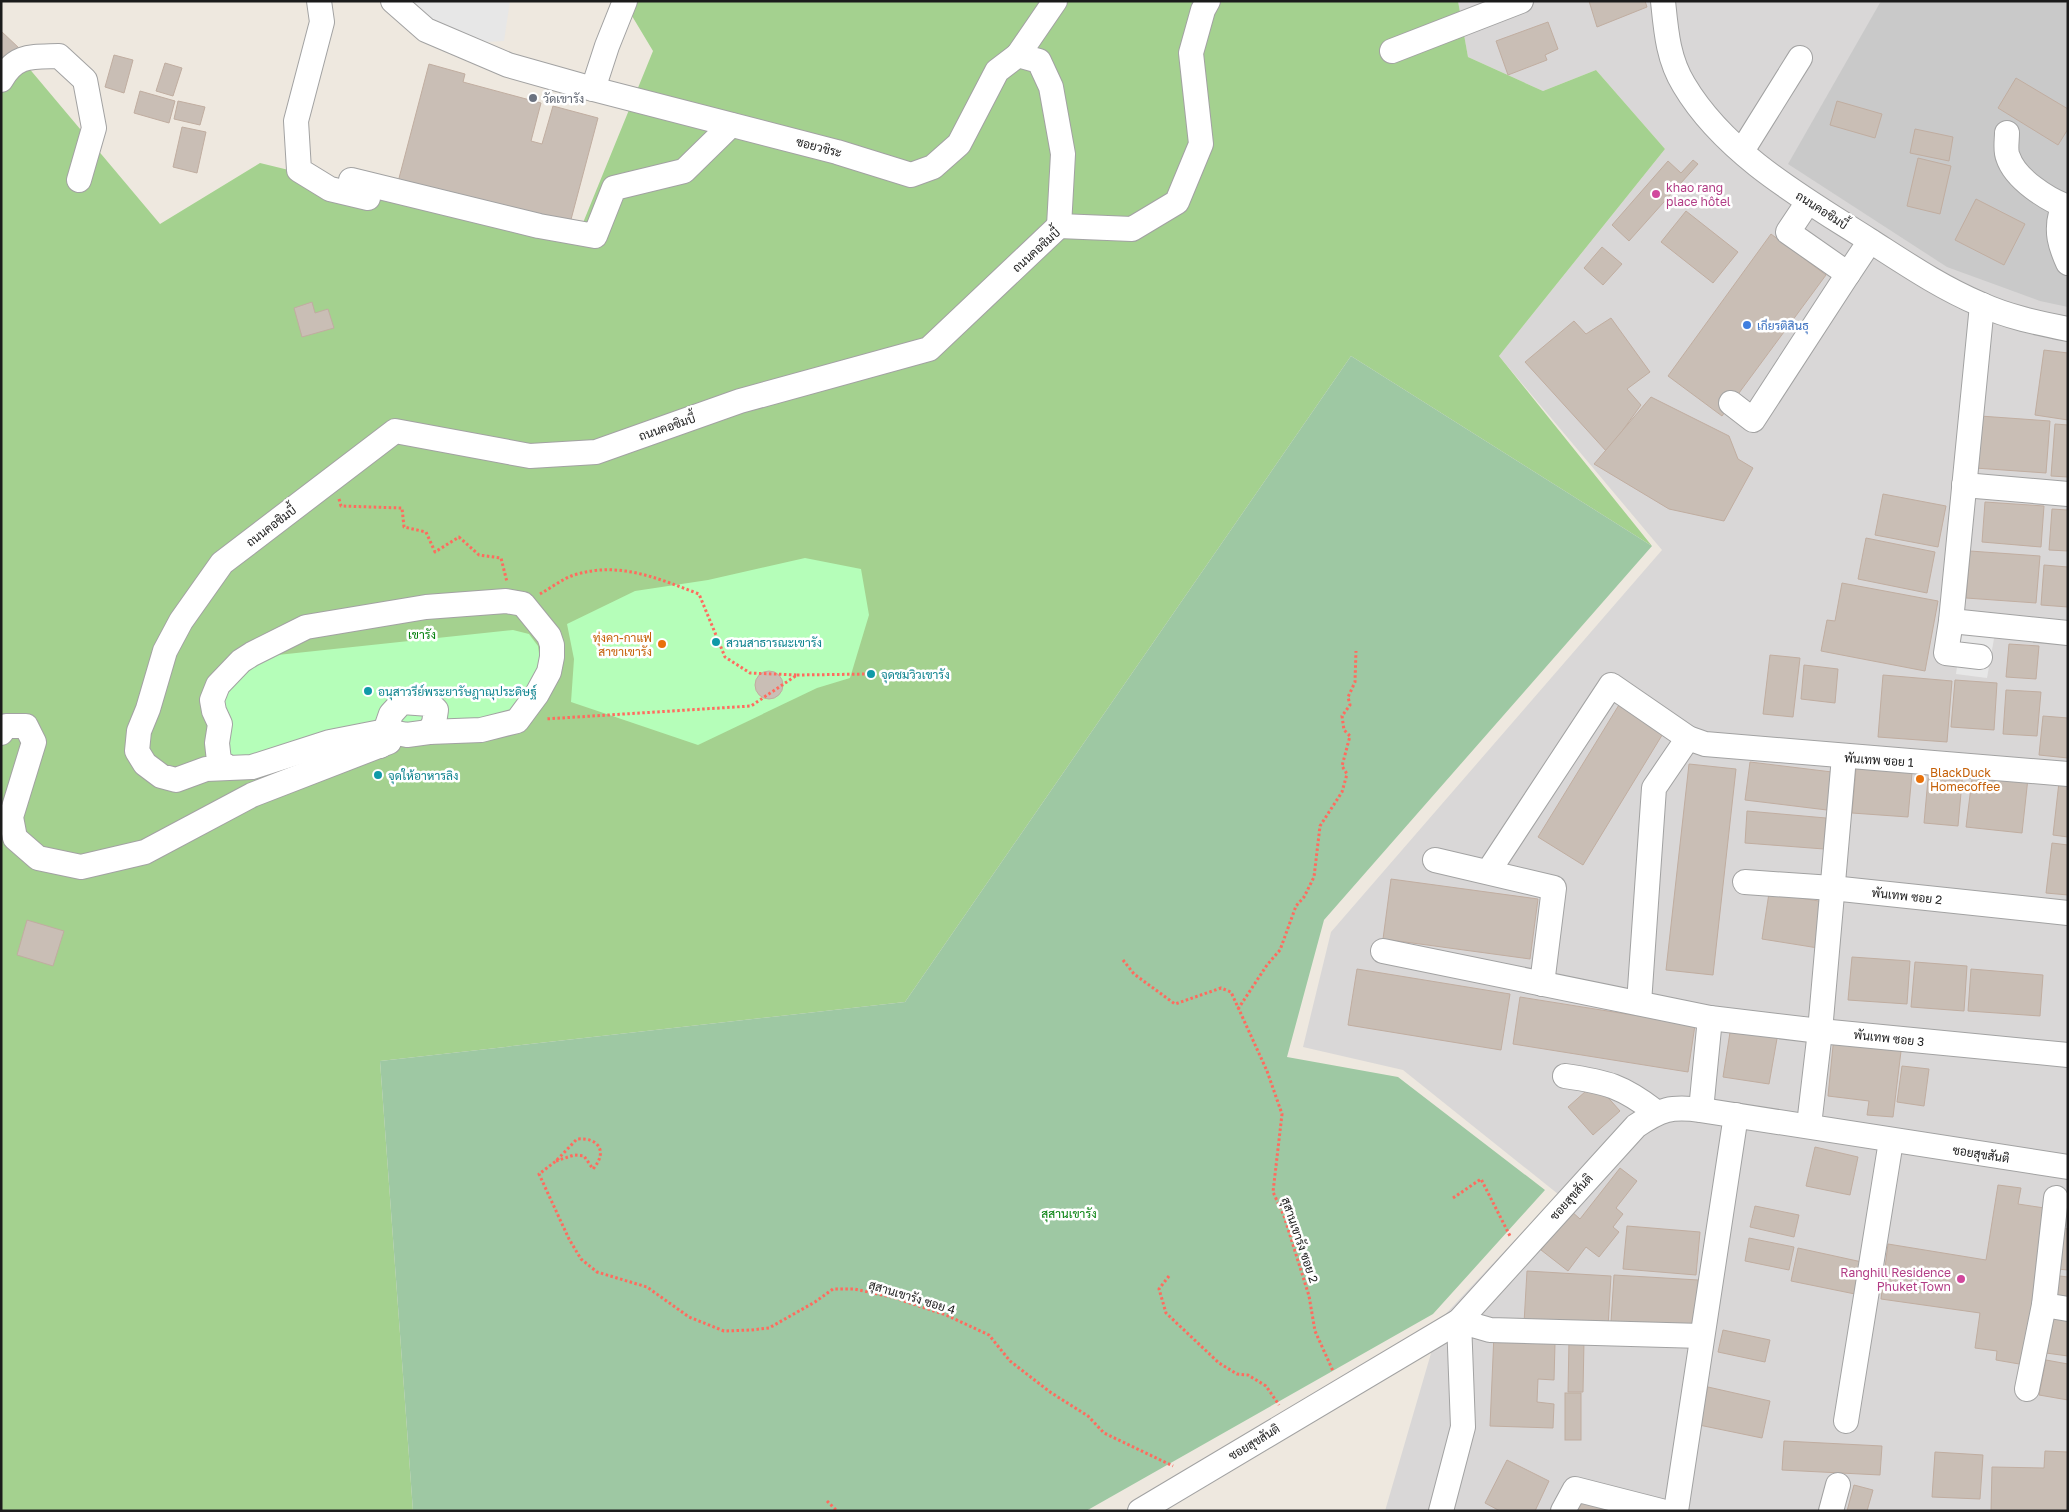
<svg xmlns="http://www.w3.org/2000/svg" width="2069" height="1512" viewBox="0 0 2069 1512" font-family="'Golos Text',Sarabun,sans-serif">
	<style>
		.residential { fill: #d9d7d7 }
		.religious { fill: #c9c9c9 }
		.forest { fill: #a4d18f }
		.cemetery { fill: #9ec8a3 }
		.park { fill: #b5feb9 }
		.parking { fill: #e7e7e7 }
		.building { fill: #c9beb5; stroke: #c0ada0 }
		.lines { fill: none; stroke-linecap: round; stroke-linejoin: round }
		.minor-casing { stroke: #a2a2a2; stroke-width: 26 }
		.path { stroke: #ff6b5e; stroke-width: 3; stroke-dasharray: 2.5 2.5; stroke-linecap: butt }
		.minor { stroke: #fff; stroke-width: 24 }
		.worship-dot { fill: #6b7280; stroke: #fff; stroke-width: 2 }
		.hotel-dot { fill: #d1479c; stroke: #fff; stroke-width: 2 }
		.shop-dot { fill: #3f7fe0; stroke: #fff; stroke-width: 2 }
		.culture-dot { fill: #0f9aa8; stroke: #fff; stroke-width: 2 }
		.food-dot { fill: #e8710a; stroke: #fff; stroke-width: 2 }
		.labels { text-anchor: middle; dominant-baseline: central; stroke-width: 5; stroke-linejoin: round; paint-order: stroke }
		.worship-label { font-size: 12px; fill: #5b616d; stroke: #fff; text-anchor: start }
		.street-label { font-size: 12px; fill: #1b1b1b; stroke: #fff }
		.hotel-label { font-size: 12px; fill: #b23c85; stroke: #fff; text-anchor: start }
		.shop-label { font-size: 12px; fill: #366cbe; stroke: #fff; text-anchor: start }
		.park-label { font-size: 12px; fill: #027f0a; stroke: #fff }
		.food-label { font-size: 12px; fill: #c56008; stroke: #fff; text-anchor: end }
		.culture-label { font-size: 12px; fill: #0d838f; stroke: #fff; text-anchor: start }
	</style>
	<rect width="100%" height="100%" fill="#eee8df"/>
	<!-- residential -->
	<path class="residential" d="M 1458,1 L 2068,1 L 2068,1511 L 1385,1511 L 1441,1319 L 1558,1194 L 1403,1070 L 1303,1047 L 1331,932 L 1662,550 L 1499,356 L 1665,149 L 1596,70 L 1543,91 L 1468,57 Z"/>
	<!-- religious -->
	<path class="religious" d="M 1881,1 L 2068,1 L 2068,307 L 2040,301 L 1947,267 L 1788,164 Z"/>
	<!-- forest -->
	<path class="forest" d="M 623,1 L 1458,1 L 1468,57 L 1543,91 L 1596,70 L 1665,149 L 1499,356 L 1652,546 L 1351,356 L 905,1002 L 380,1061 L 413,1511 L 1,1511 L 1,35 L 160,224 L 260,163 L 576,240 L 653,51 Z"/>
	<!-- cemetery -->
	<path class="cemetery" d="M 1351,356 L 1652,546 L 1324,920 L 1287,1057 L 1398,1077 L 1545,1190 L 1433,1314 L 1086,1511 L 413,1511 L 380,1061 L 905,1002 Z"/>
	<!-- park -->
	<g class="park">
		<path d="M 805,558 L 861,569 L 869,615 L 850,678 L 817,688 L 698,745 L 571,702 L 574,659 L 567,624 L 635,591 L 708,580 Z"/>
		<path d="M 513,630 L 529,634 L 538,646 L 540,661 L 533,677 L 513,710 L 499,719 L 256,759 L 223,758 L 222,703 L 225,690 L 268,656 Z"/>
	</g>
	<!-- parking -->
	<g class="parking">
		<path d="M 405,1 L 510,1 L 504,41 L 487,42 L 436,27 Z"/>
		<path d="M 1962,629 L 1995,633 L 1987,678 L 1956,674 Z"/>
	</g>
	<!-- building -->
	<g class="building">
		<path d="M 1589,1 L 1645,1 L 1647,7 L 1597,27 Z"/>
		<path d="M 1548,22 L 1558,49 L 1545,55 L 1547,60 L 1508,75 L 1496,41 Z"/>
		<path d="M 1,31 L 20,49 L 1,65 Z"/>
		<path d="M 114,55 L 133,60 L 124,93 L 105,87 Z"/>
		<path d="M 165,63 L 182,68 L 173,96 L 156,91 Z"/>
		<path d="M 429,64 L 465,74 L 463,82 L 541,103 L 531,141 L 542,144 L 553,106 L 598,118 L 569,227 L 398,182 Z"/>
		<path d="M 2016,78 L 2068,109 L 2068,129 L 2058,145 L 1998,108 Z"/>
		<path d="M 140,91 L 175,101 L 169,123 L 134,113 Z"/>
		<path d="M 178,101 L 205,107 L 200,125 L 174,119 Z"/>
		<path d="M 1837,101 L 1882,114 L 1875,138 L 1830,125 Z"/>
		<path d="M 182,127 L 206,132 L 197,173 L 173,167 Z"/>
		<path d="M 1915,129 L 1953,137 L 1949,161 L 1910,153 Z"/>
		<path d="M 1918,158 L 1951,166 L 1940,214 L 1907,206 Z"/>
		<path d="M 1693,160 L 1698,164 L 1629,241 L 1612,225 L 1668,161 L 1681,173 Z"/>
		<path d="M 1976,199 L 2025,224 L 2004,265 L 1955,240 Z"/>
		<path d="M 1686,211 L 1738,252 L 1713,283 L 1661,242 Z"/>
		<path d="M 1771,234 L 1826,275 L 1722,416 L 1668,376 Z"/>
		<path d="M 1602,247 L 1622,264 L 1603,285 L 1584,268 Z"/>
		<path d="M 312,302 L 315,313 L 328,309 L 334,328 L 302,337 L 294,308 Z"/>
		<path d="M 1611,318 L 1650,372 L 1627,389 L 1641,405 L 1607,452 L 1525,362 L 1574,321 L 1586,334 Z"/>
		<path d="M 2044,350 L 2068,353 L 2068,420 L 2035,415 Z"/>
		<path d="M 1651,397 L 1729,436 L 1738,459 L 1753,468 L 1724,521 L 1669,509 L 1594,464 Z"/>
		<path d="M 1980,416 L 2050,421 L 2046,473 L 1975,468 Z"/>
		<path d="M 2055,424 L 2068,425 L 2068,477 L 2051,476 Z"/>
		<path d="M 1883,494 L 1946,506 L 1938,547 L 1875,535 Z"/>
		<path d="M 1985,502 L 2044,506 L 2041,547 L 1982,542 Z"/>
		<path d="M 2052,509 L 2068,510 L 2068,551 L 2049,550 Z"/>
		<path d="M 1866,538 L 1935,552 L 1927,593 L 1858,579 Z"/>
		<path d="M 1970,551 L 2040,556 L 2036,603 L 1966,598 Z"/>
		<path d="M 2044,565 L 2068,567 L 2068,607 L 2041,605 Z"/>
		<path d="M 1842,583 L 1938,601 L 1925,671 L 1821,651 L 1827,620 L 1835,621 Z"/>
		<path d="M 2009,644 L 2039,646 L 2036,679 L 2006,677 Z"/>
		<path d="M 1770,655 L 1800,658 L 1793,717 L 1763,714 Z"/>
		<path d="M 1804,665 L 1838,669 L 1835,703 L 1801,699 Z"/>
		<circle cx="769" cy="685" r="14"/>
		<path d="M 1883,675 L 1952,681 L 1947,742 L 1878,737 Z"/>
		<path d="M 1955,680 L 1997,683 L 1994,730 L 1951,727 Z"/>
		<path d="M 2006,690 L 2041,692 L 2037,736 L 2003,734 Z"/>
		<path d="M 1622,700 L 1667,727 L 1583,865 L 1538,837 Z"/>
		<path d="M 2043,716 L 2068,718 L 2068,758 L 2039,755 Z"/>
		<path d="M 1750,762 L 1832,772 L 1827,810 L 1745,800 Z"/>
		<path d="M 1689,764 L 1736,769 L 1713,975 L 1666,970 Z"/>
		<path d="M 1856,768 L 1912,773 L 1908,817 L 1852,813 Z"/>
		<path d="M 1929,768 L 1963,771 L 1958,826 L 1924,823 Z"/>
		<path d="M 1973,771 L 2028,778 L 2022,833 L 1966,827 Z"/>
		<path d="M 2059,782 L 2068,783 L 2068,837 L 2053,835 Z"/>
		<path d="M 1747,811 L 1826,818 L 1824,849 L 1745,843 Z"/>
		<path d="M 2052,843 L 2068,845 L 2068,895 L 2046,893 Z"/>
		<path d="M 1391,879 L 1538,899 L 1530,959 L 1383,939 Z"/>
		<path d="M 1769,893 L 1825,902 L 1818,948 L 1762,939 Z"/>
		<path d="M 27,920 L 64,931 L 53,966 L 17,955 Z"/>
		<path d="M 1852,957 L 1910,961 L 1907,1004 L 1848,1000 Z"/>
		<path d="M 1915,962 L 1967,966 L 1964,1011 L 1911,1007 Z"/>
		<path d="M 1357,969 L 1510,994 L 1501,1050 L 1348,1025 Z"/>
		<path d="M 1971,969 L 2043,975 L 2040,1016 L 1968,1011 Z"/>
		<path d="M 1520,997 L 1695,1025 L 1688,1072 L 1513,1044 Z"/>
		<path d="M 1731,1026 L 1778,1033 L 1769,1084 L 1723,1077 Z"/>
		<path d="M 1834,1036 L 1902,1043 L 1893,1117 L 1867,1115 L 1869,1101 L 1828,1096 Z"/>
		<path d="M 1902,1066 L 1929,1069 L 1924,1106 L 1897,1102 Z"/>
		<path d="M 1595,1083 L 1620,1111 L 1593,1135 L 1568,1107 Z"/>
		<path d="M 1815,1147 L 1858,1157 L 1850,1195 L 1806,1186 Z"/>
		<path d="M 1620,1168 L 1637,1181 L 1616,1208 L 1623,1214 L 1613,1227 L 1619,1232 L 1599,1257 L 1586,1247 L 1568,1271 L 1541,1250 L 1571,1211 L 1580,1219 Z"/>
		<path d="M 1998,1185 L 2021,1188 L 2018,1204 L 2051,1209 L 2025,1365 L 1996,1360 L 1997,1351 L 1975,1348 L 1980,1313 L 1881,1299 L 1888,1244 L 1986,1260 Z"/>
		<path d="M 1755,1206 L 1799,1215 L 1794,1237 L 1750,1227 Z"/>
		<path d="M 1627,1226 L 1700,1232 L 1696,1275 L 1623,1269 Z"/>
		<path d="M 2061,1228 L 2068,1229 L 2068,1270 L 2057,1269 Z"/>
		<path d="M 1749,1238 L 1794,1247 L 1789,1270 L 1745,1261 Z"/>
		<path d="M 1798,1248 L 1862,1262 L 1855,1294 L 1791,1281 Z"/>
		<path d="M 1527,1271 L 1611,1276 L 1608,1327 L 1524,1323 Z"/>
		<path d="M 1614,1275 L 1698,1280 L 1696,1326 L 1611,1322 Z"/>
		<path d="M 2052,1275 L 2068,1277 L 2068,1301 L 2049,1298 Z"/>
		<path d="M 2051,1316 L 2068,1319 L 2068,1356 L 2046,1353 Z"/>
		<path d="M 1723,1330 L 1770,1340 L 1765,1362 L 1718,1352 Z"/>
		<path d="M 1494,1334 L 1555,1343 L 1554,1380 L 1538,1379 L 1537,1402 L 1554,1404 L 1553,1428 L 1490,1426 Z"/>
		<path d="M 1569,1340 L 1584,1340 L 1583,1392 L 1568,1392 Z"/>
		<path d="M 2046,1360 L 2068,1364 L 2068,1400 L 2039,1395 Z"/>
		<path d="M 1708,1387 L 1770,1401 L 1762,1438 L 1699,1425 Z"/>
		<rect x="1565" y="1393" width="16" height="47"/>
		<path d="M 1784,1441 L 1882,1446 L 1880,1475 L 1782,1470 Z"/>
		<path d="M 2045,1451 L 2068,1452 L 2068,1511 L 1991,1511 L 1992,1467 L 2044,1468 Z"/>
		<path d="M 1935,1452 L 1983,1455 L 1980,1499 L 1932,1497 Z"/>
		<path d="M 1507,1460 L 1549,1481 L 1535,1511 L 1500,1511 L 1485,1503 Z"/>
		<path d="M 1854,1485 L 1873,1490 L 1867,1511 L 1847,1511 Z"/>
		<path d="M 1577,1500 L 1608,1509 L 1608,1511 L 1574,1511 Z"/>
	</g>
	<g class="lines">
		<defs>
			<g id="minor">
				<path d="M 319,1 L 322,22 L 296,121 L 299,170 L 330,189 L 368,198"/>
				<path d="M 393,1 L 426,30 L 508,65 L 593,89 L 837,152 L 911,175 L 933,167 L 959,144 L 997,71 L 1018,55 L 1039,61 L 1051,87 L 1063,154 L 1059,226"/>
				<path d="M 1663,1 C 1666,31 1668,59 1684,85 C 1725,154 1803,198 1869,240 C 1905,263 1940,287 1980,304 C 2008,317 2038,323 2068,329"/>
				<path d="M 1392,51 L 1521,1"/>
				<path d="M 1018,55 L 1055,1"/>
				<path d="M 1,80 C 16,54 31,57 59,56 L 85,80 L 94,128 L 79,180"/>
				<path d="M 593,89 L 607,46 L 625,1"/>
				<path d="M 2007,133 C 2007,140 2005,151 2008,157 C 2015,179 2048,200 2068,207"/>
				<path d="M 1742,151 L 1800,58"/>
				<path d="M 351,180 L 539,226 L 595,236 L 614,188 L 684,171 L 731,125"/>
				<path d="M 1808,202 L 1788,232 L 1848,274 L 1870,241"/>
				<path d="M 2068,208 L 2061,213 C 2056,232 2060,245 2068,263"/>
				<path d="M 1059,226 L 1132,229 L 1177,202 L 1201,144 L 1191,53 L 1203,10 L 1208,1"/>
				<path d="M 1731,403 L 1753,420 L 1848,274"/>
				<path d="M 1964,485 L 2068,494"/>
				<path d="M 1951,621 L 2068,633"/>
				<path d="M 1980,657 L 1946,653 L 1951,621 L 1982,305"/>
				<path d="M 1,733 L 6,726 L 26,726 L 34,742 L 11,817 L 15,838 L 38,858 L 81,867 L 145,852 L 252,795 L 389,742"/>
				<path d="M 380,746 L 391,714 L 402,702 L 430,704 L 436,710 L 434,723 L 429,732"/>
				<path d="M 229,768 L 219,761 L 217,743 L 220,724 L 214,711 L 212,700 L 218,685 L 241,661 L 252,654 L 306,627 L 426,607 L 506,601 L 523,604 L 549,636 L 552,645 L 552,657 L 549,672 L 537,694 L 517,721 L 481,730 L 429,732 L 407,735 L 386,731 L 330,742 L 252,767 L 206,769 L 176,780 L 161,776 L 145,764 L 137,751 L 139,731 L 148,709 L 165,651 L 181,621 L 222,563 L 395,431 L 530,456 L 596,452 L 740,401 L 929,349 L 1059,226"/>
				<path d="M 1435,860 L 1554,888 L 1542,984"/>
				<path d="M 1488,872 L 1611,685 L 1688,738 L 1705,744 L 2068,774"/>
				<path d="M 1745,882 L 1832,888 L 2068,913"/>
				<path d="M 1383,951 L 1710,1018 L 1820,1031 L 2068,1055"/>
				<path d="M 1639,1003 L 1654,788 L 1688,738"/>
				<path d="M 1565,1076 C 1607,1082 1622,1086 1656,1112"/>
				<path d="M 1701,1110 L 1710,1018"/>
				<path d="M 1809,1125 L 1820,1031 L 1844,757"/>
				<path d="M 2044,1305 L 2068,1309"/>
				<path d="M 2027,1389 L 2044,1305 L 2056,1198"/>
				<path d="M 1846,1421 L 1891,1141"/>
				<path d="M 1140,1511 L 1459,1321 L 1636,1126 C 1661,1109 1671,1106 1701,1110 L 2068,1167"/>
				<path d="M 1441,1511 L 1463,1427 L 1459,1321 L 1490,1330 L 1702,1336"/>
				<path d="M 1563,1511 L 1575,1489 L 1661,1511"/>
				<path d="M 1676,1511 L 1736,1115"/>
				<path d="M 1831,1511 L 1838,1485"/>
			</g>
		</defs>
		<!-- minor casing -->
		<use href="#minor" class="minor-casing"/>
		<!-- path -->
		<g class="path">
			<path d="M 339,499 L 341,506 L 402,508 L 404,527 L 426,532 L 435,552 L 459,537 L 479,555 L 501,558 L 507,582"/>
			<path d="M 540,594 C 551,588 562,579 574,575 C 619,561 657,578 699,594 L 725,657 L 750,673 L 797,675 L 751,706 L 545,719"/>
			<path d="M 797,675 L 871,674"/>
			<path d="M 1123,960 L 1134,974 L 1175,1004 L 1221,988 L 1231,992 L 1267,1071 L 1282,1114 L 1273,1192 L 1284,1216 L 1309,1296 L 1315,1331 L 1333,1371"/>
			<path d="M 1238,1009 L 1267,965 L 1280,950 L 1296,906 L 1304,897 L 1314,877 L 1320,826 L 1342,792 L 1347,774 L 1342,766 L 1350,736 L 1344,730 L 1342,716 L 1350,705 L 1348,697 L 1355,682 L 1356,651"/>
			<path d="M 556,1161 L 574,1155 L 584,1156 L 593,1169 C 608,1152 599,1137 577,1139 L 556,1161 L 539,1174 L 569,1239 L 581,1259 L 597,1272 L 647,1287 L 689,1317 L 724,1331 L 751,1330 L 769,1328 L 815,1302 L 833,1289 L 854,1289 L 892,1297 L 946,1315 L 989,1335 L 1010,1361 L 1050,1392 L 1088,1416 L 1104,1433 L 1173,1466"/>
			<path d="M 1453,1198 L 1481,1179 L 1510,1236"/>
			<path d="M 1169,1276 L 1159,1289 L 1166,1313 L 1219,1363 L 1237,1374 L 1248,1375 L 1266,1386 L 1279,1405"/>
			<path d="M 827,1501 L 837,1511"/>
		</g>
		<!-- minor -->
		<use href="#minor" class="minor"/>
	</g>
	<!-- markers -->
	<circle class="worship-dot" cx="533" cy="98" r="5"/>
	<g class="hotel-dot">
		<circle cx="1656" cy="194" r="5"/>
		<circle cx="1961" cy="1279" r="5"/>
	</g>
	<circle class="shop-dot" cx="1747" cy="325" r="5"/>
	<g class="culture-dot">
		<circle cx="716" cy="642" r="5"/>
		<circle cx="871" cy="674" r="5"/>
		<circle cx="368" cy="691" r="5"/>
		<circle cx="378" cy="775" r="5"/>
	</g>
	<g class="food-dot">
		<circle cx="662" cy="644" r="5"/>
		<circle cx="1920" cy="779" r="5"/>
	</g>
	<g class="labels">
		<!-- worship labels -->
		<g class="worship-label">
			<text x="543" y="98">วัดเขารัง</text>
		</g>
		<!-- street labels -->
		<g class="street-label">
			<text transform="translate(819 147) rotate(15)">ซอยวชิระ</text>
			<text transform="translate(1822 210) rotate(33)">ถนนคอซิมบี้</text>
			<text transform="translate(1036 250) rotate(-42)">ถนนคอซิมบี้</text>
			<text transform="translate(667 427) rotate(-19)">ถนนคอซิมบี้</text>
			<text transform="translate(271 526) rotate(-37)">ถนนคอซิมบี้</text>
			<text transform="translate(1879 760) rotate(4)">พันเทพ ซอย 1</text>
			<text transform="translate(1907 896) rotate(6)">พันเทพ ซอย 2</text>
			<text transform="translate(1889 1038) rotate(6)">พันเทพ ซอย 3</text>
			<text transform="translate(1981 1154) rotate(9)">ซอยสุขสันติ</text>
			<text transform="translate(1571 1197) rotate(-48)">ซอยสุขสันติ</text>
			<text transform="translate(1300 1240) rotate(71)">สุสานเขารัง ซอย 2</text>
			<text transform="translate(912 1297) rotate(17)">สุสานเขารัง ซอย 4</text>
			<text transform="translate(1254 1442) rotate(-31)">ซอยสุขสันติ</text>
		</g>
		<!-- hotel labels -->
		<g class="hotel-label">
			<text x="1666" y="187">khao rang<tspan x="1666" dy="14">place hôtel</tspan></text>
			<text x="1951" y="1272" text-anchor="end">Ranghill Residence<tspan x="1951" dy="14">Phuket Town</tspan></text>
		</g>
		<!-- shop labels -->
		<g class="shop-label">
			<text x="1757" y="325">เกียรติสินธุ</text>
		</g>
		<!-- park labels -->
		<g class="park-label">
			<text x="422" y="634">เขารัง</text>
			<text x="1069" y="1213">สุสานเขารัง</text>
		</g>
		<!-- food labels -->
		<g class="food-label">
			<text x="652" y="637">ทุ่งคา-กาแฟ<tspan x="652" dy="14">สาขาเขารัง</tspan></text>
			<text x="1930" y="772" text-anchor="start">BlackDuck<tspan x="1930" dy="14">Homecoffee</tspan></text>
		</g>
		<!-- culture labels -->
		<g class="culture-label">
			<text x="726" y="642">สวนสาธารณะเขารัง</text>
			<text x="881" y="674">จุดชมวิวเขารัง</text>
			<text x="378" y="691">อนุสาวรีย์พระยารัษฎาณุประดิษฐ์</text>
			<text x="388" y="775">จุดให้อาหารลิง</text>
		</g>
	</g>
	<!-- border -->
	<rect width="2069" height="1512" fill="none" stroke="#1b1b1b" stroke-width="5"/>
</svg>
